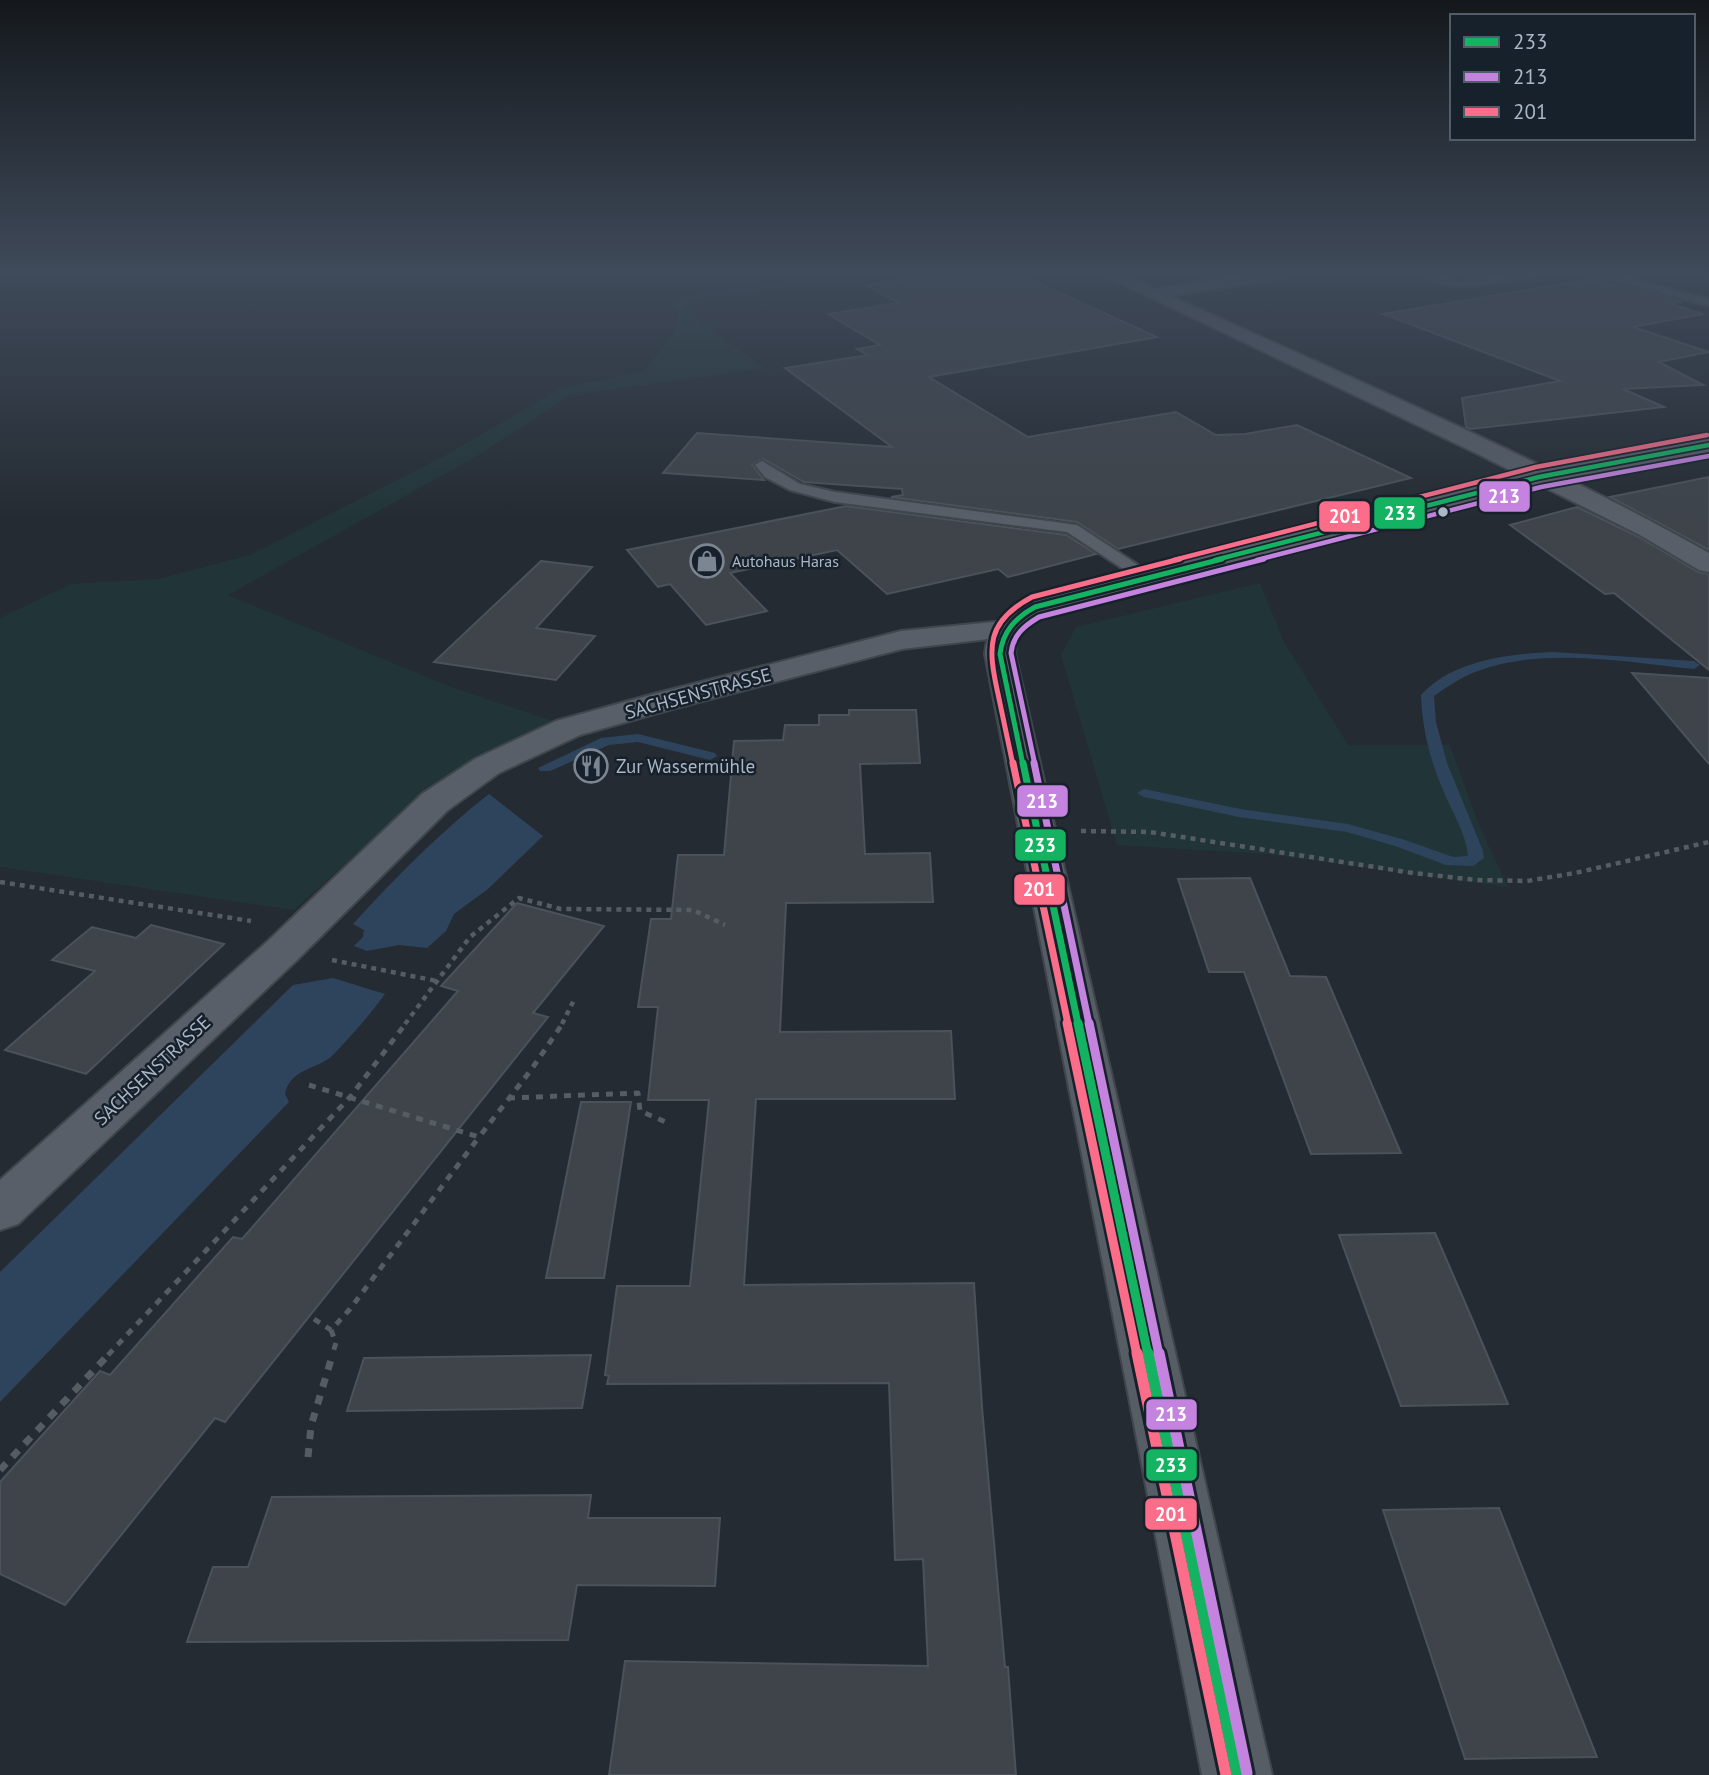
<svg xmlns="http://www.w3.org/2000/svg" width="1709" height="1775" viewBox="0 0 1709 1775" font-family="'PT Sans',sans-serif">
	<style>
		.green { fill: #213538 }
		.water { fill: #2e445d }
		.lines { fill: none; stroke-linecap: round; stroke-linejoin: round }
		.stream { fill: #2e445d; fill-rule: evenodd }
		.building { fill: #3e444a; stroke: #4b525a; stroke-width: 2 }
		.lane-casing { stroke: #40464c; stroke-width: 4 }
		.street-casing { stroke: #40464c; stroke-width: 4 }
		.secondary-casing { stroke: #40464c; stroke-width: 4 }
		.path-far2 { stroke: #555d63; stroke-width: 4.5; stroke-dasharray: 5 5; stroke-linecap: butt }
		.path-far1 { stroke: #555d63; stroke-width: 5; stroke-dasharray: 7 7; stroke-linecap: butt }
		.path { stroke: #555d63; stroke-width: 7; stroke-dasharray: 9 9; stroke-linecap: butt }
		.lane { fill: #585f68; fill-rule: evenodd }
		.street { fill: #585f68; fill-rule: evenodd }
		.secondary { fill: #575d65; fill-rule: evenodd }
		.bus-1-far4-casing { stroke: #17212c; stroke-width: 8 }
		.bus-1-far3-casing { stroke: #17212c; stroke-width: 10 }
		.bus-1-far2-casing { stroke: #17212c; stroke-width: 12 }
		.bus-1-far1-casing { stroke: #17212c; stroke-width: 14 }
		.bus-1-casing { stroke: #17212c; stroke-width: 17 }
		.bus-2-far4-casing { stroke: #17212c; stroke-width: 8 }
		.bus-2-far3-casing { stroke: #17212c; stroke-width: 10 }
		.bus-2-far2-casing { stroke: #17212c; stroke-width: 12 }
		.bus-2-far1-casing { stroke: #17212c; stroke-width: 14 }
		.bus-2-casing { stroke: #17212c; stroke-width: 17 }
		.bus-3-far4-casing { stroke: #17212c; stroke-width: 8 }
		.bus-3-far3-casing { stroke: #17212c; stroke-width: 10 }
		.bus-3-far2-casing { stroke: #17212c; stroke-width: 12 }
		.bus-3-far1-casing { stroke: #17212c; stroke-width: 14 }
		.bus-3-casing { stroke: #17212c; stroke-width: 17 }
		.bus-1-far4 { stroke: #13b361; stroke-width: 4.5 }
		.bus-1-far3 { stroke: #13b361; stroke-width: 5 }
		.bus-1-far2 { stroke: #13b361; stroke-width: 7 }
		.bus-1-far1 { stroke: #13b361; stroke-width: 9 }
		.bus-1 { stroke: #13b361; stroke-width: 11 }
		.bus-2-far4 { stroke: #c483df; stroke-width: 4.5 }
		.bus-2-far3 { stroke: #c483df; stroke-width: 5 }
		.bus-2-far2 { stroke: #c483df; stroke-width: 7 }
		.bus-2-far1 { stroke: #c483df; stroke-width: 9 }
		.bus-2 { stroke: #c483df; stroke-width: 11 }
		.bus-3-far4 { stroke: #fb6d88; stroke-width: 4.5 }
		.bus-3-far3 { stroke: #fb6d88; stroke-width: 5 }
		.bus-3-far2 { stroke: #fb6d88; stroke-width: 7 }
		.bus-3-far1 { stroke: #fb6d88; stroke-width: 9 }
		.bus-3 { stroke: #fb6d88; stroke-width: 11 }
		.bus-dot { fill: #abb7c6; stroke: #17212c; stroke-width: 2.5 }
		.labels { text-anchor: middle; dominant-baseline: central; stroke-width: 5; stroke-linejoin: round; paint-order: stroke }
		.far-poi-label { font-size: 16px; fill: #abb7c6; stroke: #17212c; text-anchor: start }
		.street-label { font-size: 19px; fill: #abb7c6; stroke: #17212c }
		.poi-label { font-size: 19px; fill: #abb7c6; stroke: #17212c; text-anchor: start }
		.line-badge { stroke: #17212c; stroke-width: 2.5 }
		.badge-label { font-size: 19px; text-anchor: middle; font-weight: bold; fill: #fff }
	</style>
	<rect width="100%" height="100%" fill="#242b32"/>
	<!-- green -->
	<g class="green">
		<path d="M 848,273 L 880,273 L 689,301 L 683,309 L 765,368 L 569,396 L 477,456 L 228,595 L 451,687 L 562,724 L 475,761 L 402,813 L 294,910 L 0,867 L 0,618 L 71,584 L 158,579 L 250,555 L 446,455 L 561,388 L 643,371 L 673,334 L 678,315 L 674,307 L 679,298 Z"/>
		<path d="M 1637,273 L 1709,273 L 1709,292 Z"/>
		<path d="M 1260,583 L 1284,642 L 1348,745 L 1450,745 L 1479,825 L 1508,887 L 1267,854 L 1117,845 L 1061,655 L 1076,627 Z"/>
	</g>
	<!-- water -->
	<g class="water">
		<path d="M 489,794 L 543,836 L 488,889 L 454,914 L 446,931 L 427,948 L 399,945 L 367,951 L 354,946 L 363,937 L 364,930 L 353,924 C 396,877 439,833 489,794 Z"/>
		<path d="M 333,978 L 385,994 C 370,1015 352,1035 334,1054 C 317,1071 291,1067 285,1094 L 289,1102 L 0,1402 L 0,1272 L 293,985 Z"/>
	</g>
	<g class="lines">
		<!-- stream -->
		<g class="stream">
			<path d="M 1553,652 L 1694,661 L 1700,665 L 1694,669 C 1624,662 1543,646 1475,672 C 1460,678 1447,687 1434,696 L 1436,722 L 1447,763 L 1483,851 L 1484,858 L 1473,866 L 1446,865 L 1395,846 L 1347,832 L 1239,817 L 1144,797 L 1137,793 L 1144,789 L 1240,809 L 1348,824 L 1405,840 L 1453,857 L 1468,856 C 1466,833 1452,812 1443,790 C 1430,760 1422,728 1421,695 C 1453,660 1508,654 1553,652 Z"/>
			<path d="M 638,734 L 715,753 L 717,756 L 710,760 L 638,742 L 609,745 L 550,771 L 540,771 L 538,768 L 601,738 Z"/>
		</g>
	</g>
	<!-- building -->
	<g class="building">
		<path d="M 952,273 L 1016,273 L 1157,337 L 929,377 L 1028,437 L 1176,412 L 1216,435 L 1245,434 L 1297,425 L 1411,478 L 1118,549 L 1077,522 L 891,497 L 903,495 L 902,489 L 804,482 L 763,459 L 752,465 L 764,480 L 663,473 L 697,433 L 892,447 L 785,368 L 868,355 L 857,349 L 880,345 L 828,314 L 899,303 L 866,285 Z"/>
		<path d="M 1588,280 L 1654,294 L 1682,302 L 1671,304 L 1703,314 L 1633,327 L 1709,352 L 1659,362 L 1703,385 L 1623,389 L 1664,407 L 1470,429 L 1466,427 L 1462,398 L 1560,381 L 1383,314 Z"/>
		<path d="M 1709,477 L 1709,550 L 1610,497 Z"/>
		<path d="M 846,506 L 1066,535 L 1096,554 L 1008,577 L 998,569 L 887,594 L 837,550 L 730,573 L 767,611 L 706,625 L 670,584 L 658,587 L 627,550 Z"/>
		<path d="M 1577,507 L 1639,537 L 1698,572 L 1709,574 L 1709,670 L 1614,593 L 1605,594 L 1510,525 Z"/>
		<path d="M 541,561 L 592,567 L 536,628 L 595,636 L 556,680 L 434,662 Z"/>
		<path d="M 1632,673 L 1709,678 L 1709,764 Z"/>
		<path d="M 849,710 L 916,710 L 920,763 L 860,764 L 865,854 L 930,853 L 933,902 L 786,903 L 780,1032 L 951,1031 L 955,1099 L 756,1099 L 744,1285 L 974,1283 L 982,1407 L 1005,1667 L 1008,1667 L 1016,1775 L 609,1775 L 625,1661 L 928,1666 L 923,1559 L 895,1560 L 889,1383 L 607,1384 L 609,1376 L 605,1375 L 617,1286 L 690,1286 L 709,1100 L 648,1100 L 658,1007 L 638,1007 L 651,919 L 671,919 L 678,855 L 724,855 L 734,741 L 783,740 L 785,725 L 819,725 L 819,715 L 849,715 Z"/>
		<path d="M 1250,878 L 1290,976 L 1326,977 L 1401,1153 L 1311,1154 L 1244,972 L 1209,972 L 1178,879 Z"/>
		<path d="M 517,903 L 604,926 L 533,1013 L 548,1017 L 225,1422 L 215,1418 L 65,1605 L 0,1574 L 0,1482 L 100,1371 L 110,1375 L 233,1237 L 242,1239 L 458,991 L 441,986 Z"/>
		<path d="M 151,925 L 224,944 L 86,1074 L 5,1050 L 95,971 L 52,960 L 92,927 L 136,938 Z"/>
		<path d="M 581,1102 L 631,1102 L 604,1278 L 546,1278 Z"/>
		<path d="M 1435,1233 L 1470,1314 L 1508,1404 L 1401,1406 L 1339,1235 Z"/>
		<path d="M 591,1355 L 582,1408 L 347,1411 L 364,1358 Z"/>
		<path d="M 591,1495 L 588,1518 L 720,1518 L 715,1586 L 577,1585 L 568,1640 L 187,1642 L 213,1567 L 248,1567 L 272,1497 Z"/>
		<path d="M 1499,1508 L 1544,1623 L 1597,1757 L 1465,1759 L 1383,1510 Z"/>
	</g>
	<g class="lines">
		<defs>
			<g id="lane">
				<path d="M 1418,273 L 1435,273 L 1460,282 L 1517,273 L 1613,273 L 1709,299 L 1709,306 C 1645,290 1602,271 1534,277 C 1494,281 1454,297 1418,273 Z"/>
				<path d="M 762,461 L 800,484 L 835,492 L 1077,525 L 1158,578 L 1155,582 L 1143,582 L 1067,532 L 835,502 L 790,490 L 765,477 L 755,465 Z"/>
			</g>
			<g id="street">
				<path d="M 1099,273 L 1121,273 L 1155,289 L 1253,273 L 1295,273 L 1287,278 L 1171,296 C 1352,379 1536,456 1709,553 L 1709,572 L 1699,570 L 1640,535 L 1478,454 Z"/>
				<path d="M 1004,621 L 1014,624 L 1019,630 L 1014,636 L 902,649 L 672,709 L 580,735 L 499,773 L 448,810 L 297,960 L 18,1224 L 0,1230 L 0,1180 L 269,940 L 422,794 L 475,759 L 556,721 L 650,695 L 901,631 Z"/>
			</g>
			<path id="secondary" d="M 1709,438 L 1709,452 L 1540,484 L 1045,613 C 1026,623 1016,632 1015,654 L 1272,1775 L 1202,1775 L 985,654 C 987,628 1003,613 1025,601 L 1539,470 Z"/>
		</defs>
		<!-- lane casing -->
		<use href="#lane" class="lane-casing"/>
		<!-- street casing -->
		<use href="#street" class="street-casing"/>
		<!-- secondary casing -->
		<use href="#secondary" class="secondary-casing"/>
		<!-- path-far2 -->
		<g class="path-far2">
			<path d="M 1081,831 L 1150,832 L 1413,873 L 1476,880 L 1527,881 L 1575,873 L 1709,842"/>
			<path d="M 0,882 L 251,921"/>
			<path d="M 332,960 L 437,981"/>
			<path d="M 405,1024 L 470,937 L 519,898 L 561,909 L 693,910 L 725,925"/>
			<path d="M 562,1024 L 575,998"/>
		</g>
		<!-- path-far1 -->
		<g class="path-far1">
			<path d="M 309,1085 L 479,1137 L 531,1070 L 563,1023"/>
			<path d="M 508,1098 L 638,1093 L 640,1111 L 668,1123"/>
			<path d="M 314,1319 L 331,1330 L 350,1309 L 479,1137"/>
			<path d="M 331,1330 L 336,1343 L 332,1355"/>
			<path d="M 108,1355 L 351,1096 L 406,1023"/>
		</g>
		<!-- path -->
		<g class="path">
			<path d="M 308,1457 L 311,1426 L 333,1353"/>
			<path d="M 0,1470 L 110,1353"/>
		</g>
		<!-- lane -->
		<use href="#lane" class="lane"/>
		<!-- street -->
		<use href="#street" class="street"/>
		<!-- secondary -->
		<use href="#secondary" class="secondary"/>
		<defs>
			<path id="bus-1-far4" d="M 1215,560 L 1539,477 L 1709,445"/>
			<path id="bus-1-far3" d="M 1023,765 L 1000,654 C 1003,631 1015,618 1035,607 L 1222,559"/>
			<path id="bus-1-far2" d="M 1023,763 L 1078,1024"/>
			<path id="bus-1-far1" d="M 1078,1023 L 1148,1355"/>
			<path id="bus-1" d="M 1148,1353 L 1237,1775"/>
			<path id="bus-2-far4" d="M 1257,560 L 1541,487 L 1709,456"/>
			<path id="bus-2-far3" d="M 1035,765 L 1011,653 C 1013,635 1024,626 1039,617 L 1264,559"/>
			<path id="bus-2-far2" d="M 1034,763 L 1089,1024"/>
			<path id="bus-2-far1" d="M 1089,1023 L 1159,1355"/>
			<path id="bus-2" d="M 1159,1353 L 1247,1773"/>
			<path id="bus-3-far4" d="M 1174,560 L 1536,467 L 1707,435"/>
			<path id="bus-3-far3" d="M 1013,765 C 1008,741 1003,718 998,694 C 988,648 985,622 1032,597 L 1180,559"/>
			<path id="bus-3-far2" d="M 1013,763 L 1068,1024"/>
			<path id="bus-3-far1" d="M 1067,1023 L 1137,1355"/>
			<path id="bus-3" d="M 1137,1353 L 1226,1775"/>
		</defs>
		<!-- bus-1-far4 casing -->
		<use href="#bus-1-far4" class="bus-1-far4-casing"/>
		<!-- bus-1-far3 casing -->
		<use href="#bus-1-far3" class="bus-1-far3-casing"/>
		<!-- bus-1-far2 casing -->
		<use href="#bus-1-far2" class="bus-1-far2-casing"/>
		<!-- bus-1-far1 casing -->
		<use href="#bus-1-far1" class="bus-1-far1-casing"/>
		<!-- bus-1 casing -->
		<use href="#bus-1" class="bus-1-casing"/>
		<!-- bus-2-far4 casing -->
		<use href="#bus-2-far4" class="bus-2-far4-casing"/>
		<!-- bus-2-far3 casing -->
		<use href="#bus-2-far3" class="bus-2-far3-casing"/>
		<!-- bus-2-far2 casing -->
		<use href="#bus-2-far2" class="bus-2-far2-casing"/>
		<!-- bus-2-far1 casing -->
		<use href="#bus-2-far1" class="bus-2-far1-casing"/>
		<!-- bus-2 casing -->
		<use href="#bus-2" class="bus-2-casing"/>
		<!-- bus-3-far4 casing -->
		<use href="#bus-3-far4" class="bus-3-far4-casing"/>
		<!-- bus-3-far3 casing -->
		<use href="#bus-3-far3" class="bus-3-far3-casing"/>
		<!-- bus-3-far2 casing -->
		<use href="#bus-3-far2" class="bus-3-far2-casing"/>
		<!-- bus-3-far1 casing -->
		<use href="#bus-3-far1" class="bus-3-far1-casing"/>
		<!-- bus-3 casing -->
		<use href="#bus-3" class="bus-3-casing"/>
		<!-- bus-1-far4 -->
		<use href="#bus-1-far4" class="bus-1-far4"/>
		<!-- bus-1-far3 -->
		<use href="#bus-1-far3" class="bus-1-far3"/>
		<!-- bus-1-far2 -->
		<use href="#bus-1-far2" class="bus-1-far2"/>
		<!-- bus-1-far1 -->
		<use href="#bus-1-far1" class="bus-1-far1"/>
		<!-- bus-1 -->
		<use href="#bus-1" class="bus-1"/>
		<!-- bus-2-far4 -->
		<use href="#bus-2-far4" class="bus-2-far4"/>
		<!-- bus-2-far3 -->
		<use href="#bus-2-far3" class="bus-2-far3"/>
		<!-- bus-2-far2 -->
		<use href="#bus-2-far2" class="bus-2-far2"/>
		<!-- bus-2-far1 -->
		<use href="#bus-2-far1" class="bus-2-far1"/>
		<!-- bus-2 -->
		<use href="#bus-2" class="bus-2"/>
		<!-- bus-3-far4 -->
		<use href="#bus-3-far4" class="bus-3-far4"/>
		<!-- bus-3-far3 -->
		<use href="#bus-3-far3" class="bus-3-far3"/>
		<!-- bus-3-far2 -->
		<use href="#bus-3-far2" class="bus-3-far2"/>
		<!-- bus-3-far1 -->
		<use href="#bus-3-far1" class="bus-3-far1"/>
		<!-- bus-3 -->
		<use href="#bus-3" class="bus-3"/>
	</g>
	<!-- sky -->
	<linearGradient id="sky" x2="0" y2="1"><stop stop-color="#14181c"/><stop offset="0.52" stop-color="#3f4a5a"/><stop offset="1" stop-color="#3f4a5a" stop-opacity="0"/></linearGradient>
	<rect width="1709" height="522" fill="url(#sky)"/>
	<!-- icons -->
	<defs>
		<symbol id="shop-ring" viewBox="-11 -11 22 22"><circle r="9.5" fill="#17212c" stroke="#7c8692" stroke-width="1.5"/><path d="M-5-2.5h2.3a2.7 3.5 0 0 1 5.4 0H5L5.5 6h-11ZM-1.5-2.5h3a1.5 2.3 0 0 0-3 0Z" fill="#7c8692"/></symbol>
		<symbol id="restaurant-ring" viewBox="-11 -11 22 22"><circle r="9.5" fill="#17212c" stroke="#7c8692" stroke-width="1.5"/><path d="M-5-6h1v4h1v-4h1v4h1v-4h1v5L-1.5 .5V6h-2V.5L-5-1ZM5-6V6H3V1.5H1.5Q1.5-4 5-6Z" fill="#7c8692"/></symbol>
	</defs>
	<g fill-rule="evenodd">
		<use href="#shop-ring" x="688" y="542" width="38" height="38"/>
		<use href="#restaurant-ring" x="572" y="747" width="38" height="38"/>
	</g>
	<!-- markers -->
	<circle class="bus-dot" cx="1443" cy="512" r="6"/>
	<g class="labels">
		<!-- far-poi labels -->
		<g class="far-poi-label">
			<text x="732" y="561">Autohaus Haras</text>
		</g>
		<!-- street labels -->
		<g class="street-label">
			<text transform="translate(698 693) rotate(-15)">SACHSENSTRASSE</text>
			<text transform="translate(152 1070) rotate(-43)">SACHSENSTRASSE</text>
		</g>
		<!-- poi labels -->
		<g class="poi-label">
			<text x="616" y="766">Zur Wassermühle</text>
		</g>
	</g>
	<g class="line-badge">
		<rect x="1478" y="480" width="53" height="33" rx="7" fill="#c483df"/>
		<rect x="1373" y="496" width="53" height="34" rx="7" fill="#13b361"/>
		<rect x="1318" y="500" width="53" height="33" rx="7" fill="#fb6d88"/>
		<rect x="1016" y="784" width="53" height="34" rx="7" fill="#c483df"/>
		<rect x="1014" y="828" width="53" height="34" rx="7" fill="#13b361"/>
		<rect x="1013" y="873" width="53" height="33" rx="7" fill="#fb6d88"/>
		<rect x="1145" y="1398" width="53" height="33" rx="7" fill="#c483df"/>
		<rect x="1145" y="1448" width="53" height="34" rx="7" fill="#13b361"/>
		<rect x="1144" y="1497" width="54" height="34" rx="7" fill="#fb6d88"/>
	</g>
	<g class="badge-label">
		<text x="1504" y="503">213</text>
		<text x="1400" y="520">233</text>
		<text x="1345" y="523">201</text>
		<text x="1042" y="808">213</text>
		<text x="1040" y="852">233</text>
		<text x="1039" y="896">201</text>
		<text x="1171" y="1421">213</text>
		<text x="1171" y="1472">233</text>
		<text x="1171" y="1521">201</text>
	</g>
	<!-- legend -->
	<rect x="1450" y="14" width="245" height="126" fill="#17212c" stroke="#525d6a" stroke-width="2"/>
	<rect x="1464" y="37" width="35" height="10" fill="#13b361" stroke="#525d6a" stroke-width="2"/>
	<text x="1513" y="49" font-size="21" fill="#abb7c6">233</text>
	<rect x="1464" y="72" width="35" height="10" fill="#c483df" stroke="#525d6a" stroke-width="2"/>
	<text x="1513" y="84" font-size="21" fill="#abb7c6">213</text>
	<rect x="1464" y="107" width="35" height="10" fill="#fb6d88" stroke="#525d6a" stroke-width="2"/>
	<text x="1513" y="119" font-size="21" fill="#abb7c6">201</text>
</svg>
